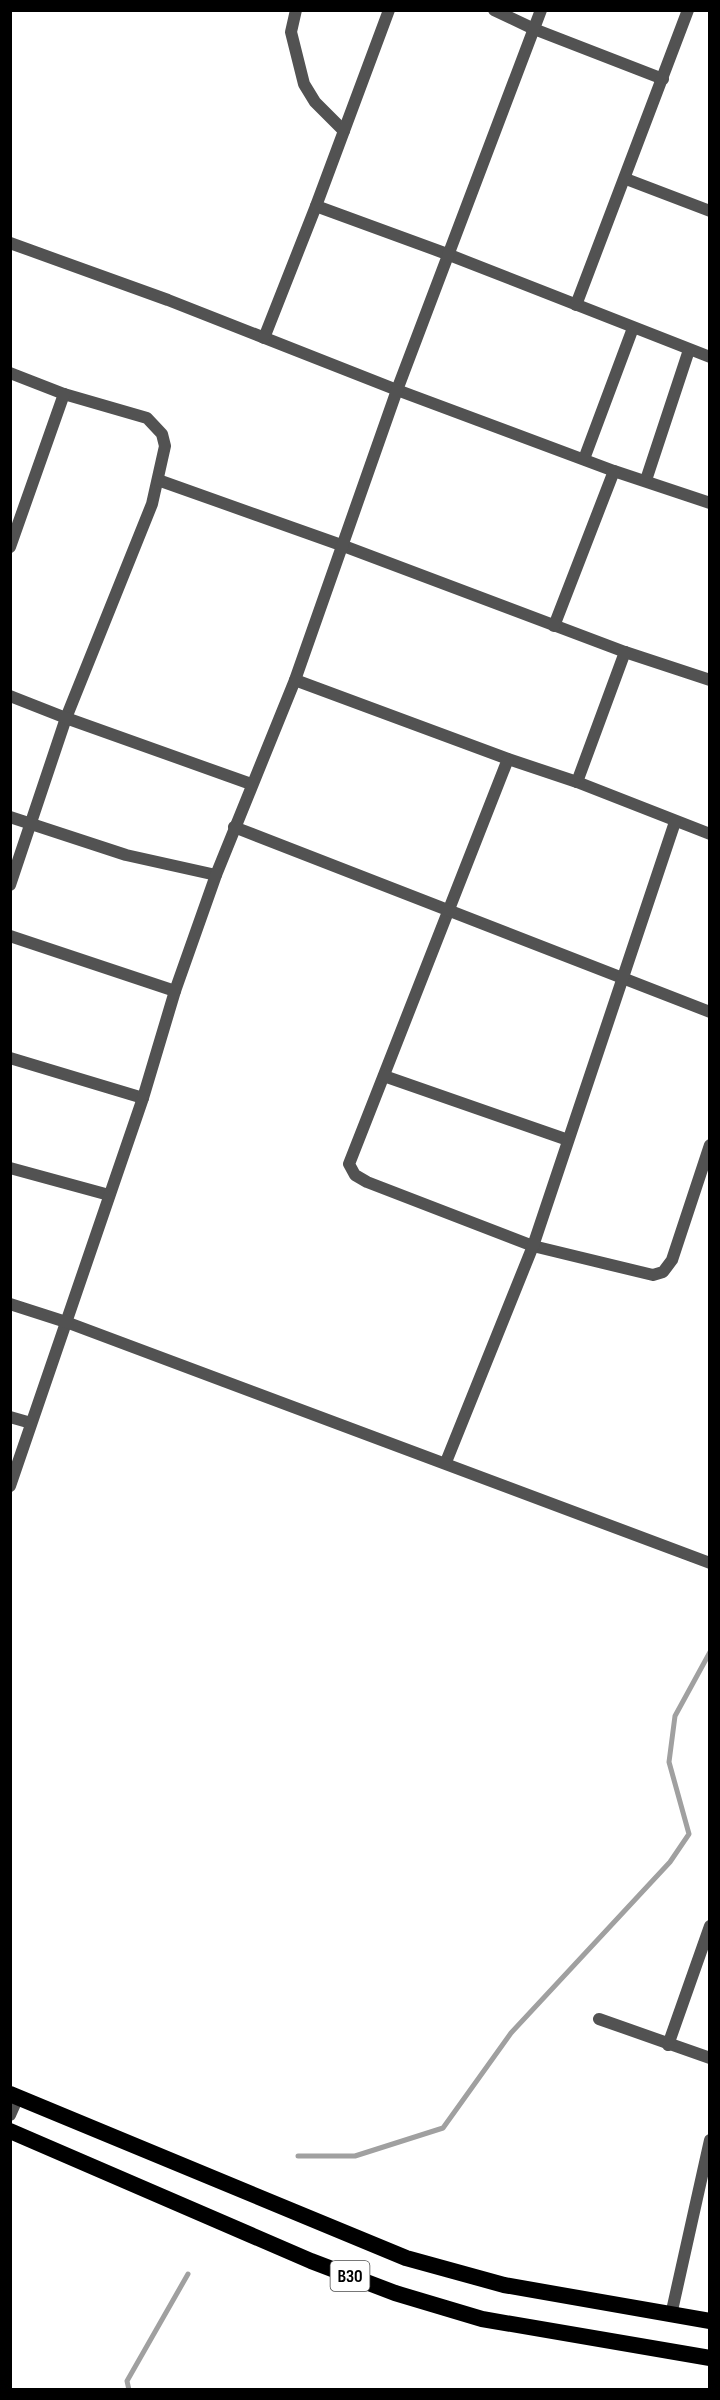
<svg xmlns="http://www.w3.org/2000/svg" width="720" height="2400" viewBox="0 0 720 2400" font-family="'Sofia Sans Condensed',sans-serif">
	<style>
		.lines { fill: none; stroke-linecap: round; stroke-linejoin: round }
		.stream { stroke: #a0a0a0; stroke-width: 5 }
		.minor { stroke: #525252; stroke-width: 12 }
		.tertiary { stroke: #525252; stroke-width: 12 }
		.trunk { stroke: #000; stroke-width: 16 }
		.labels { text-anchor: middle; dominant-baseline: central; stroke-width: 4.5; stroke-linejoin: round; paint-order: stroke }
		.shield { fill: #fff; stroke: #4c4c4c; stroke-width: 1.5 }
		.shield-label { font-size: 18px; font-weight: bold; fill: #000 }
	</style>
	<rect width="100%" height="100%" fill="#fff"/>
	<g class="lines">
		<!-- stream -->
		<g class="stream">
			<path d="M 298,2156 L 355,2156 L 443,2128 L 511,2033 L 670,1862 L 689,1834 L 669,1762 L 675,1716 L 710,1652"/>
			<path d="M 129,2390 L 127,2381 L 188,2274"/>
		</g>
		<!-- minor -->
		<g class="minor">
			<path d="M 296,10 L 291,32 L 304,84 L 315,102 L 344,131"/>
			<path d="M 494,10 L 534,29 L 663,79"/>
			<path d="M 626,179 L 710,211"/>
			<path d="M 316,206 L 447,254 L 710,357"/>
			<path d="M 10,243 L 168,300 L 397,390 L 614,471 L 710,503"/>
			<path d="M 576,305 L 688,10"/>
			<path d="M 264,338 L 316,206 L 389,10"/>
			<path d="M 10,373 L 64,394 L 147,418 L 162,434 L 165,446 L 152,504 L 66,718 L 10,885"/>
			<path d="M 584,459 L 633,328"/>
			<path d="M 158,480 L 341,545 L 625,652 L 710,680"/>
			<path d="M 646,480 L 689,350"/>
			<path d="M 10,547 L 64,394"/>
			<path d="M 554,626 L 614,471"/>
			<path d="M 295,680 L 508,759 L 577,782 L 710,834"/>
			<path d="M 10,696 L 66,718 L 251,784"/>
			<path d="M 508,759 L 349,1164 L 355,1175 L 367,1182 L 533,1246 L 653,1275 L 663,1272 L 672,1260 L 710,1145"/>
			<path d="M 577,782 L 625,652"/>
			<path d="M 10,817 L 126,855 L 216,875"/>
			<path d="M 234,827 L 710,1012"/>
			<path d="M 10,936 L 175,991"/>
			<path d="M 10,1058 L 143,1098"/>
			<path d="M 384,1076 L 568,1140"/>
			<path d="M 10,1168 L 109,1195"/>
			<path d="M 10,1417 L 31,1423"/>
			<path d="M 446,1462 L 533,1246 L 675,822"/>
			<path d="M 10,1486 L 143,1098 L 175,991 L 216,875 L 295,680 L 397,390 L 541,10"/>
			<path d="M 599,2019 L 710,2058"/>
			<path d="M 668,2045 L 710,1926"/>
			<path d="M 10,2115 L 18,2097"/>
			<path d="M 671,2315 L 710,2140"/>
		</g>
		<!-- tertiary -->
		<path class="tertiary" d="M 10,1304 L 66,1322 L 710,1563"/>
		<!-- trunk -->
		<g class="trunk">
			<path d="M 10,2094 L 406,2258 L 504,2285 L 710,2321"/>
			<path d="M 10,2131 L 311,2261 L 395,2293 L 482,2319 L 710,2358"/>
		</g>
	</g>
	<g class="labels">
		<!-- shield labels -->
		<rect class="shield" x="330.5" y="2261" width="39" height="30" rx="4.5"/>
		<g class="shield-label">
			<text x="350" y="2276">B30</text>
		</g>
	</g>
	<!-- border -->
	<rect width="720" height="2400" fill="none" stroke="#000000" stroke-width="24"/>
</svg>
